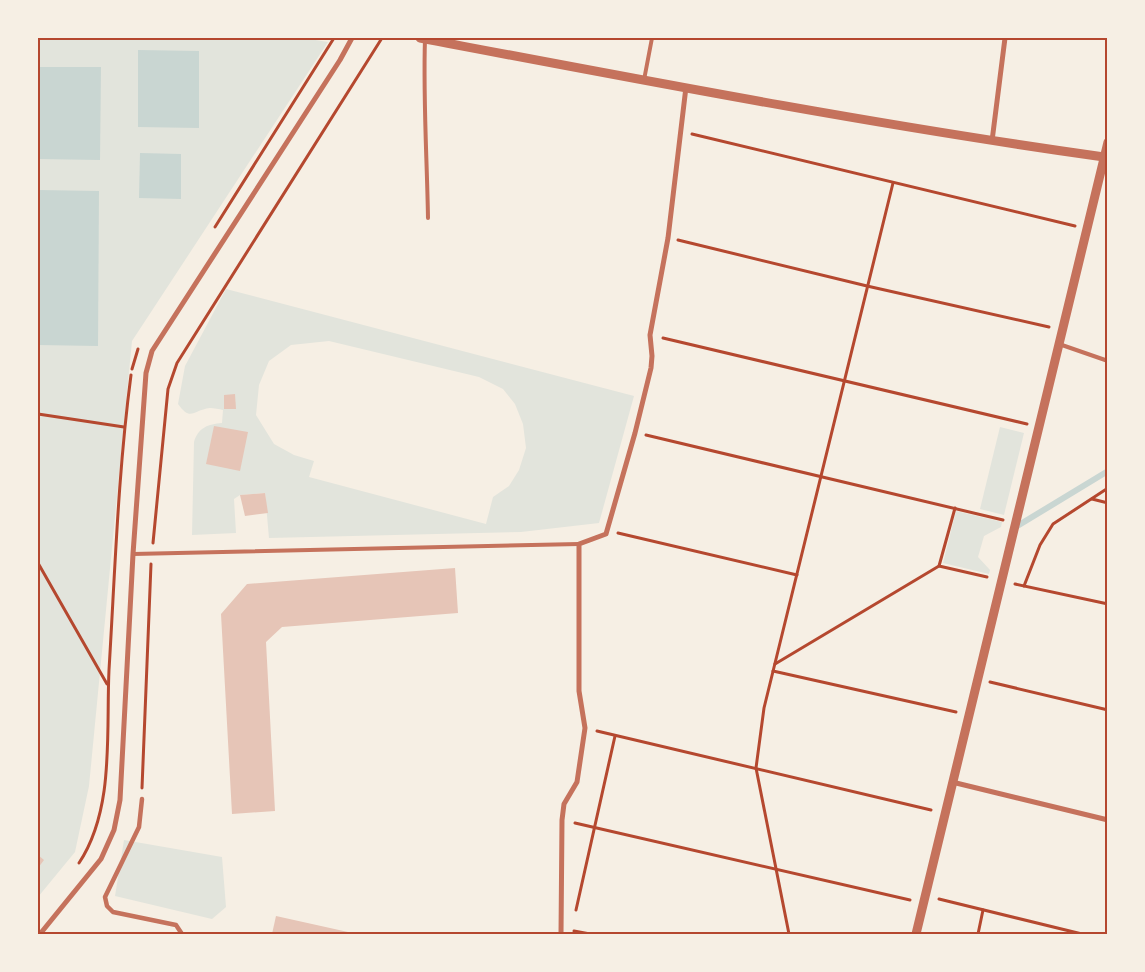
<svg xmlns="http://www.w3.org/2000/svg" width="1145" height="972" viewBox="0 0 1145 972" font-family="'Roboto Condensed',sans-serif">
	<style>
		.green { fill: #e2e4dc; fill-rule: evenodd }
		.water { fill: #c9d6d2 }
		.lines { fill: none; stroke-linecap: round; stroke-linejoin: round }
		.stream { stroke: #c9d6d2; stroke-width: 6 }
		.building { fill: #e6c5b7 }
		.path { stroke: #b5482f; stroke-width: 3 }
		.service { stroke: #c5725c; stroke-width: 4 }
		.pedestrian { stroke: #c5725c; stroke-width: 4.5 }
		.minor { stroke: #c5725c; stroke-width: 5 }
		.tertiary { stroke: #c5725c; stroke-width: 9 }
		.neatline { fill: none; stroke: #b5482f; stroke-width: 2 }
	</style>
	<rect width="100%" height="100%" fill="#f6efe4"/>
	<!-- green -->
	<g class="green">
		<path d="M 38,38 L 303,38 L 328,42 L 132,341 L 89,786 L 75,852 L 38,897 Z"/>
		<path d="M 226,289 L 634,396 L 599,523 L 521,532 L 269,538 L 265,493 L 240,495 L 234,499 L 236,533 L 192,535 L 194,442 C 198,428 208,424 222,423 L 223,410 C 219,409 214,408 210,408 C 193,410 191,422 178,404 L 185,366 ZM 329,341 L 479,377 L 503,389 L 515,404 L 523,424 L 526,448 L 519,470 L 509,486 L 493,497 L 486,524 L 309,477 L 314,461 L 294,455 L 274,444 L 256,415 L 259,385 L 269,361 L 291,345 Z"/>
		<path d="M 1000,427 L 1024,433 L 1004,515 L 980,509 Z"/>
		<path d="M 956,511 L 1002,522 L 1001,527 L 984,536 L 978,557 L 990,570 L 989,574 L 943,563 Z"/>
		<path d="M 124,840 L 222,857 L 226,907 L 212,919 L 115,896 Z"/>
	</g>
	<!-- water -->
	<g class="water">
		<path d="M 138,50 L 199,51 L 199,128 L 138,127 Z"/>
		<path d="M 38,67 L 101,67 L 100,160 L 38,159 Z"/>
		<path d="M 140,153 L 181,154 L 181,199 L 139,198 Z"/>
		<path d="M 38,190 L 99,191 L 98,346 L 38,345 Z"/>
	</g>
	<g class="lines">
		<!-- stream -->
		<path class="stream" d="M 1014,528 L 1108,471"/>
	</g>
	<!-- building -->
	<g class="building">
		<path d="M 235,394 L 236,409 L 224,409 L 224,395 Z"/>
		<path d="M 214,426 L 248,432 L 240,471 L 206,464 Z"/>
		<path d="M 265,493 L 268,513 L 245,516 L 240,495 Z"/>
		<path d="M 455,568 L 458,613 L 282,627 L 266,642 L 275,811 L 232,814 L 221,614 L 247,584 Z"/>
		<path d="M 38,855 L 44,860 L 38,868 Z"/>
		<path d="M 276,916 L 357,934 L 272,934 Z"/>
	</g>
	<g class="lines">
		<!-- path -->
		<g class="path">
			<path d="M 692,134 L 1075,226"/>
			<path d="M 215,227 L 334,38"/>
			<path d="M 678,240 L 867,286 L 1049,327"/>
			<path d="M 663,338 L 1027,424"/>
			<path d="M 132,369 L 138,349"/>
			<path d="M 38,414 L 124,427"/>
			<path d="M 646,435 L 1003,520"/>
			<path d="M 1092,499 L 1108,503"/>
			<path d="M 618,533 L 797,575"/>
			<path d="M 153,543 L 168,389 L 177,363 L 382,38"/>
			<path d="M 38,563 L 107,684"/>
			<path d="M 939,566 L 987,577"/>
			<path d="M 1015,584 L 1108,604"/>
			<path d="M 1024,586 L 1040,545 L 1053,524 L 1108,488"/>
			<path d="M 775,664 L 939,566 L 955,508"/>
			<path d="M 773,671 L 956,712"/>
			<path d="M 990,682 L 1108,710"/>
			<path d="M 597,731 L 931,810"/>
			<path d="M 142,788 L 151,564"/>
			<path d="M 575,823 L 910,900"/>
			<path d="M 79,863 C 115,809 106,732 109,670 C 115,572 118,473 131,375"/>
			<path d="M 939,899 L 1082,934"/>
			<path d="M 576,910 L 615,736"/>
			<path d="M 574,931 L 590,934"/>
			<path d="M 789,934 L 756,768 L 764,708 L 893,183"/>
			<path d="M 978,934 L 983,910"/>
		</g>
		<!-- service -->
		<g class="service">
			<path d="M 425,39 C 423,98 427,158 428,218"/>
			<path d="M 644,80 L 652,38"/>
			<path d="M 1059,344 L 1108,361"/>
			<path d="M 133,554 L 579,544"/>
		</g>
		<!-- pedestrian -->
		<path class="pedestrian" d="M 142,799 L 139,827 L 105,897 L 107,906 L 113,912 L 176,925 L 182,934"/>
		<!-- minor -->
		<g class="minor">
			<path d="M 992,141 L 1005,38"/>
			<path d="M 952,782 L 1108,820"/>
			<path d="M 40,934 L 101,859 L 114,830 L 120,800 L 133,554 L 146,373 L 152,351 L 340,60 L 352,38"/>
			<path d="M 561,934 L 562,820 L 564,804 L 577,782 L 585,728 L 579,691 L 579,544 L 606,534 L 635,433 L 651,368 L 652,356 L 650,335 L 668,238 L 686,87"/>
		</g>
		<!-- tertiary -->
		<g class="tertiary">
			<path d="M 420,38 C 647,81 875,125 1104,157"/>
			<path d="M 916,934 L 1108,142"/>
		</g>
	</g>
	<!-- border -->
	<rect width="1145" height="972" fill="none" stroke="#f6efe4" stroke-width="78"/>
	<rect x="39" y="39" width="1067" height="894" class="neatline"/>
</svg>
